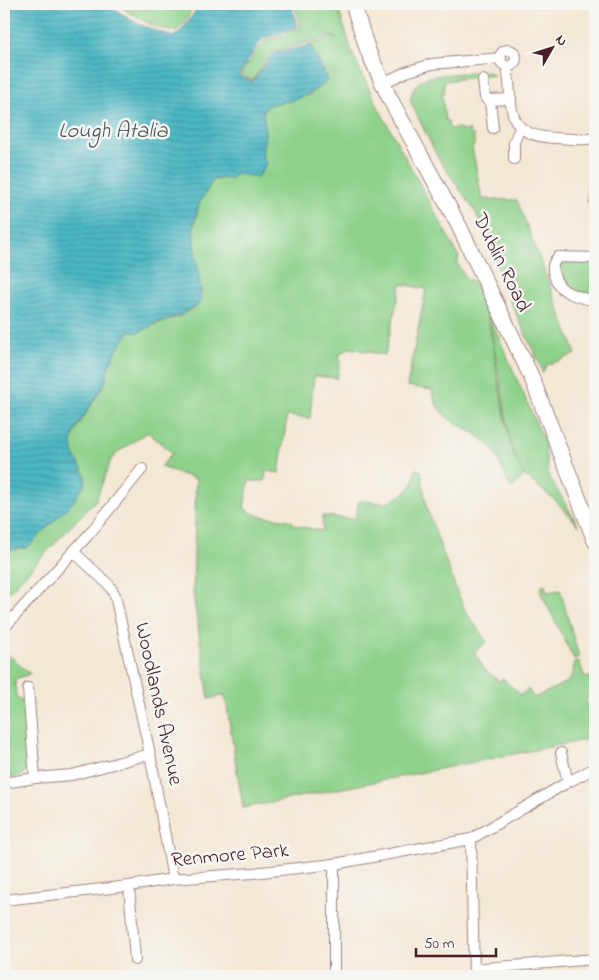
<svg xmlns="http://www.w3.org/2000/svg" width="599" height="980" viewBox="0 0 599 980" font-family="'Indie Flower',sans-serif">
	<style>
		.green { fill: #8dd18a; stroke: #6c785a }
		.water { fill: url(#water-rules); stroke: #4a6b78 }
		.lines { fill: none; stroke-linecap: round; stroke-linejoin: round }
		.street-casing { stroke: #9f8380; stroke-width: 12 }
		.secondary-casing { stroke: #9f8380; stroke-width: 17 }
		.street { stroke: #fff; stroke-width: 10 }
		.secondary { stroke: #fff; stroke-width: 15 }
		.labels { text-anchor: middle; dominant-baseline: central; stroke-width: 5; stroke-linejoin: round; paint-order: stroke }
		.street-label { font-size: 21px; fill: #4a1f2b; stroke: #f6f6f2 }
		.water-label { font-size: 22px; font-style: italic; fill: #4a5461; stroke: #f6f6f2 }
	</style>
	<defs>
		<pattern id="water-rules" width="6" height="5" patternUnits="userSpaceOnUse" patternTransform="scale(1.25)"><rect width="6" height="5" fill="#4ab7c4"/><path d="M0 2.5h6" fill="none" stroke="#40949f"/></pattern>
	</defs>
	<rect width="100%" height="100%" fill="#f6f6f2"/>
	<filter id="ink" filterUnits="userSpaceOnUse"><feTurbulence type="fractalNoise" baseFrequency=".02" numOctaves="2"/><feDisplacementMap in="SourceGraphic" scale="10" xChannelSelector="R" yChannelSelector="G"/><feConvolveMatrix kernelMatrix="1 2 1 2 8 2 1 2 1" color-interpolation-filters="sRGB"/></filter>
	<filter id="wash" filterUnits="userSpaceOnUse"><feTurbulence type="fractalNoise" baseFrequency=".0096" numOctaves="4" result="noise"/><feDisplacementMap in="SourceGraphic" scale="20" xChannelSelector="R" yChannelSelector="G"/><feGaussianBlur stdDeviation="1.12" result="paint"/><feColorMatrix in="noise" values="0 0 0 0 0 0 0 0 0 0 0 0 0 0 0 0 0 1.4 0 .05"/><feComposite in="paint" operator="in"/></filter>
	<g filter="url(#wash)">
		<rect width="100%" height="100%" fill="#f4e7d4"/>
		<!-- green -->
		<g class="green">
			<path d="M 116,4 L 195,4 C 190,11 185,26 177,30 C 164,36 127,11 116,4 Z"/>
			<path d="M 294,4 L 337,4 L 353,55 L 377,105 L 459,257 L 457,263 L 467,280 L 472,280 L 484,302 L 495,352 L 496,369 L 511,447 L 524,476 L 512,488 C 502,476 501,458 491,447 C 470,424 438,426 432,390 L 407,386 L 426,289 L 401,284 L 385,355 L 349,348 L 340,354 L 339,357 L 341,358 L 337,378 L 314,376 L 310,418 L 287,416 L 279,473 L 266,471 L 265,481 L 249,481 L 244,508 C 258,520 274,516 292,521 L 294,525 L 323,531 L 322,516 L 355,519 L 359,501 L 387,503 L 395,499 L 407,491 L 413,483 L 416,469 L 421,471 L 427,509 L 457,592 L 466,612 L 487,642 L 474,652 L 485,670 L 499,681 L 503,679 L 521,695 L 528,689 L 534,698 L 569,681 L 573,674 L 574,663 L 579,661 L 585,678 L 591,677 L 594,687 L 586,700 L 593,729 L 595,728 L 595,738 L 243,808 L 225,695 L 209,699 L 193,594 L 196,479 L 161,467 L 172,453 L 148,432 L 118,452 L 111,460 L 96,500 L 4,597 L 4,549 C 11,552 19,547 27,548 L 72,503 L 85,484 L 85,475 L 73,453 L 72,440 L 77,428 L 105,383 L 108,368 L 115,353 L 129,330 L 138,333 L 153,325 L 181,316 L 196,307 L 200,302 L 201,290 L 194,246 L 194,227 L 199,204 L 213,180 L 224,178 L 230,179 L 237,173 L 257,177 L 262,172 L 266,164 L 262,155 L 265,134 L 263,111 L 268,105 L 297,99 L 312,93 L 326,82 L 327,77 L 310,45 L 332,37 L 337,40 L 335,37 L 330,36 L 271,53 L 252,81 L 241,74 L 264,41 L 301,28 Z"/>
			<path d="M 486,71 L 494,75 L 444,81 L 444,93 L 442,93 L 445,120 L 448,121 L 449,129 L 460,128 L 461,131 L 470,130 L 470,135 L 474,135 L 474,146 L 472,147 L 482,199 L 517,200 L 576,354 L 547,365 L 542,373 L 541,367 L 511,303 L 491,246 L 475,211 L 438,158 L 410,101 C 411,94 414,85 421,81 C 432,73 470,73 486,71 Z"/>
			<path d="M 595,154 L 595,203 L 587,202 L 591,155 Z"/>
			<path d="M 562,262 L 595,263 L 595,295 C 588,293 578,293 571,289 C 561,284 554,271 562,262 Z"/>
			<path d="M 488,313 L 544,441 L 549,477 L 579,526 L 557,502 L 523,474 L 512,450 Z"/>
			<path d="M 545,585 L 547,592 L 560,590 L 579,657 L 574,659 L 540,591 L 542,586 Z"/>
			<path d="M 4,651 L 30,674 L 15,679 L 16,697 L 24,702 L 29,767 L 22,775 L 4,779 Z"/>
		</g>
		<!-- water -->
		<path class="water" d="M 4,4 L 107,4 L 136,23 L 173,37 C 185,29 192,16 199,4 L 291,4 L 298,27 L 262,39 L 239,75 L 252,82 L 273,54 L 310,45 L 326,77 L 326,82 C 317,89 309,94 299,98 C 287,103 272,100 263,110 L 265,134 L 262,155 L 266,163 L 262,172 L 257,177 L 237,174 L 230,179 L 224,178 L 213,180 L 199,204 L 193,227 L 194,246 L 201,290 L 200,302 L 196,306 L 180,315 L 153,324 L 138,333 L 130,330 L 115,353 L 108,368 L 105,383 L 76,428 L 72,439 L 73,453 L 85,475 L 85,484 L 72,503 L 27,548 C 19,547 11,552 4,549 Z"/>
	</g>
	<g filter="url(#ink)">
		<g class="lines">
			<defs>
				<g id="street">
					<circle cx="508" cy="58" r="8"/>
					<path d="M 507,66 C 514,107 502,136 556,138 C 569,138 583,141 595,138"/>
					<path d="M 483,80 L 485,97 L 487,100 L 511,99"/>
					<path d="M 383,83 L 406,72 L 432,64 L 501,58"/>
					<path d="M 490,101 L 493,128"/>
					<path d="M 514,159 L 514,142 L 520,128"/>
					<path d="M 595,258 L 558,257 C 552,263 552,268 554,275 C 560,295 578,296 595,301"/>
					<path d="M 74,552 L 109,585 L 115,595 L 150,754 L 173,879"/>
					<path d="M 4,628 L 90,533 L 142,469"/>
					<path d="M 28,688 L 35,778"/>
					<path d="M 561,753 L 568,782"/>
					<path d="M 4,783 L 35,778 L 72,775 L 150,754"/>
					<path d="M 471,839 L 474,976"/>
					<path d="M 334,864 L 334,976"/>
					<path d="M 129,886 L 135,960"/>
					<path d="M 4,900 L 129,886 L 173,879 L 253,873 L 334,864 L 471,839 L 568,782 L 595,768"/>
					<path d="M 474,969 L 595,959"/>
				</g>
				<path id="secondary" d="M 353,4 L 368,51 L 389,97 L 459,226 L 531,376 L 595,541"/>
			</defs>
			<!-- street casing -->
			<use href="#street" class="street-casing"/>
			<!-- secondary casing -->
			<use href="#secondary" class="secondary-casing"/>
			<!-- street -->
			<use href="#street" class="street"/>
			<!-- secondary -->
			<use href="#secondary" class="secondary"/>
		</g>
	</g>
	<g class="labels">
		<!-- street labels -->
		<g class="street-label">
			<text transform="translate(501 263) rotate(64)">Dublin Road</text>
			<text transform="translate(158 704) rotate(78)">Woodlands Avenue</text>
			<text transform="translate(230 856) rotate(-5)">Renmore Park</text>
		</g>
		<!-- water labels -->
		<g class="water-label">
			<text x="113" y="132">Lough Atalia</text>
		</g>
	</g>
	<!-- margin -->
	<rect width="599" height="980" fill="none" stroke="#f6f6f2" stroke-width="20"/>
	<!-- north arrow -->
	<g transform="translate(552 48) rotate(51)" stroke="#f6f6f2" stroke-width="4" paint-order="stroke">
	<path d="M0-4L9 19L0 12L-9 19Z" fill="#4a1f2b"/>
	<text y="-8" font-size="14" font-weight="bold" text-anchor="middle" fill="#4a1f2b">N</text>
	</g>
	<!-- scale -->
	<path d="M416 948v8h80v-8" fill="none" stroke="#4a1f2b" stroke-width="2.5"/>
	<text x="424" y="948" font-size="15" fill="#4a1f2b" stroke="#f6f6f2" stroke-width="4" paint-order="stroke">50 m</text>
</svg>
